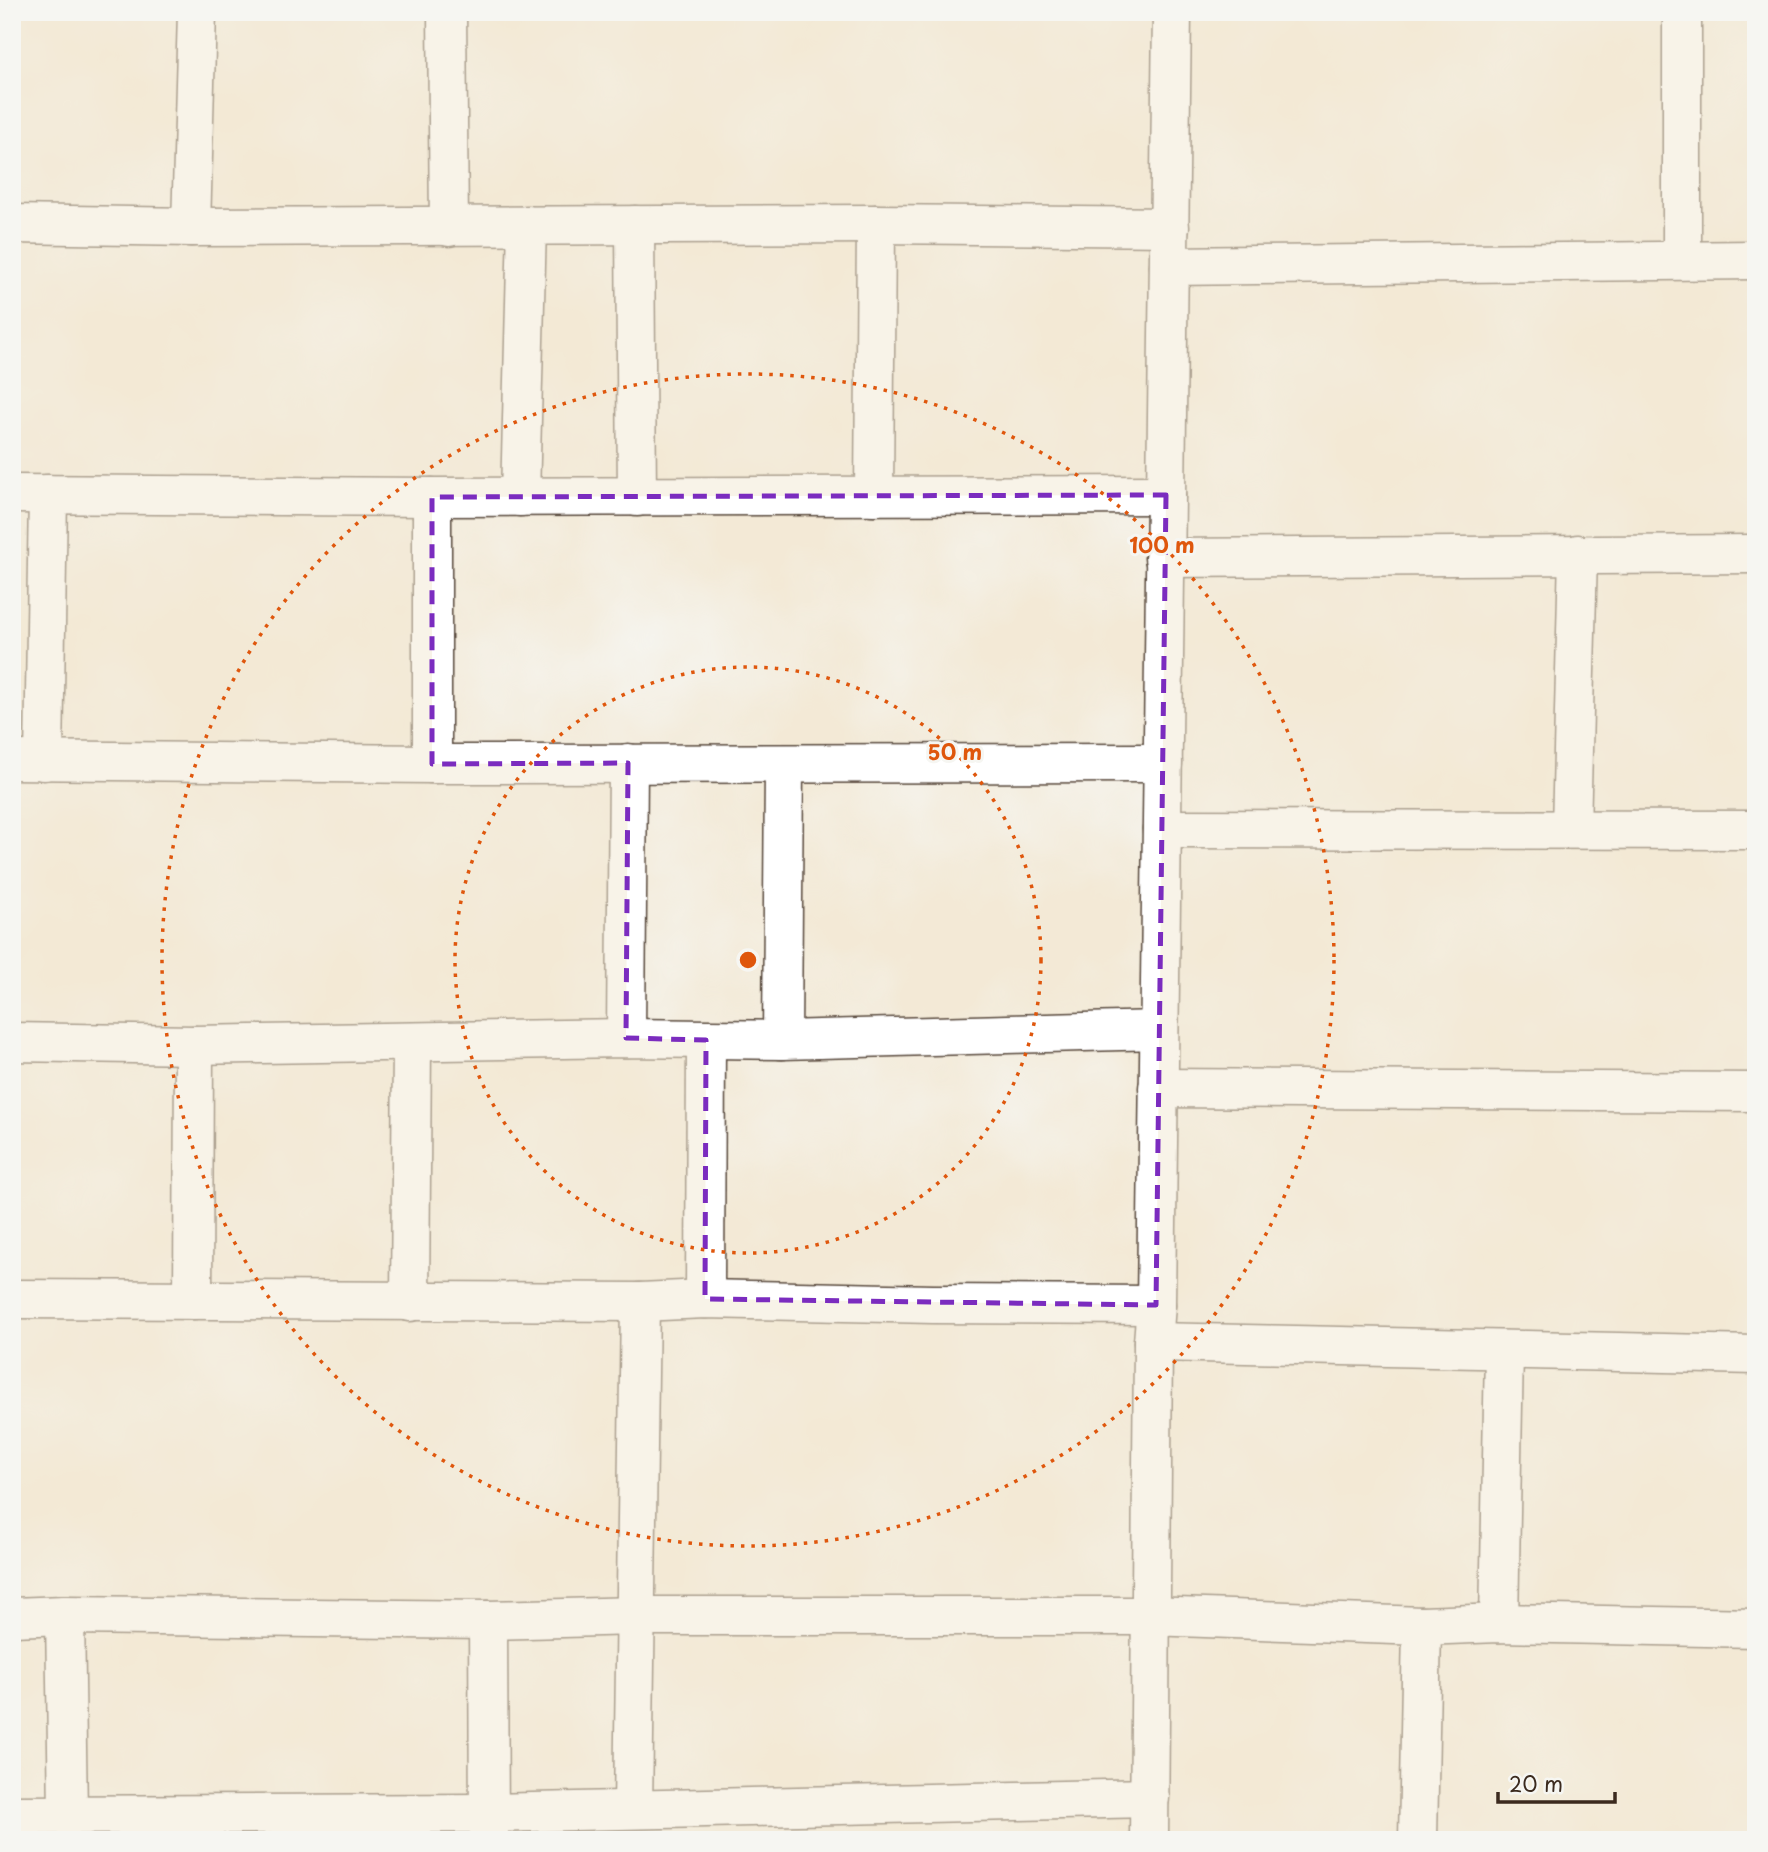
<svg xmlns="http://www.w3.org/2000/svg" width="1768" height="1852" viewBox="0 0 1768 1852" font-family="'Playpen Sans',sans-serif">
	<style>
		.lines { fill: none; stroke-linecap: round; stroke-linejoin: round }
		.minor-casing { stroke: #57473a; stroke-width: 41 }
		.minor { stroke: #fff; stroke-width: 38 }
		.marked { fill: none; stroke: #7b2cbf; stroke-width: 5; stroke-dasharray: 14 9; stroke-linejoin: round }
		.ring { fill: none; stroke: #df570d; stroke-width: 3.5; stroke-dasharray: 3.5 7 }
		.centre { fill: #df570d; stroke: #f6f6f2; stroke-width: 3.5 }
		.ring-label { font-size: 21px; text-anchor: middle; font-weight: bold; fill: #df570d; stroke: #f6f6f2; stroke-width: 6; stroke-linejoin: round; paint-order: stroke }
	</style>
	<rect width="100%" height="100%" fill="#f6f6f2"/>
	<filter id="ink" filterUnits="userSpaceOnUse"><feTurbulence type="fractalNoise" baseFrequency=".0143" numOctaves="2"/><feDisplacementMap in="SourceGraphic" scale="14" xChannelSelector="R" yChannelSelector="G"/><feConvolveMatrix kernelMatrix="1 2 1 2 8 2 1 2 1" color-interpolation-filters="sRGB"/></filter>
	<filter id="wash" filterUnits="userSpaceOnUse"><feTurbulence type="fractalNoise" baseFrequency=".00686" numOctaves="4" result="noise"/><feDisplacementMap in="SourceGraphic" scale="28" xChannelSelector="R" yChannelSelector="G"/><feGaussianBlur stdDeviation="1.57" result="paint"/><feColorMatrix in="noise" values="0 0 0 0 0 0 0 0 0 0 0 0 0 0 0 0 0 1.4 0 .05"/><feComposite in="paint" operator="in"/></filter>
	<g filter="url(#wash)">
		<rect width="100%" height="100%" fill="#f3e9d6"/>
	</g>
	<g filter="url(#ink)">
		<g class="lines">
			<defs>
				<g id="minor">
					<path d="M 447,12 L 449,227"/>
					<path d="M 1682,12 L 1682,260"/>
					<path d="M 12,224 L 191,227 L 876,224 L 1170,227"/>
					<path d="M 635,225 L 637,497"/>
					<path d="M 191,227 L 197,12"/>
					<path d="M 1169,266 L 1756,260"/>
					<path d="M 12,494 L 432,497 L 1166,495"/>
					<path d="M 874,496 L 876,224"/>
					<path d="M 432,497 L 432,764"/>
					<path d="M 520,497 L 527,225"/>
					<path d="M 1164,558 L 1756,554"/>
					<path d="M 12,760 L 432,764 L 1163,763"/>
					<path d="M 44,761 L 48,494"/>
					<path d="M 1162,829 L 1756,830"/>
					<path d="M 1571,829 L 1578,554"/>
					<path d="M 626,1038 L 628,763"/>
					<path d="M 782,1040 L 784,765"/>
					<path d="M 12,1042 L 194,1045 L 626,1038 L 782,1040 L 1159,1030"/>
					<path d="M 1158,1088 L 1756,1092"/>
					<path d="M 12,1299 L 640,1302 L 705,1299 L 933,1304 L 1156,1305"/>
					<path d="M 705,1299 L 706,1040"/>
					<path d="M 193,1300 L 194,1045"/>
					<path d="M 410,1302 L 412,1043"/>
					<path d="M 1153,1342 L 1756,1355"/>
					<path d="M 65,1615 L 68,1814"/>
					<path d="M 12,1617 L 65,1615 L 488,1620 L 637,1616 L 1150,1616 L 1422,1626 L 1499,1623 L 1756,1628"/>
					<path d="M 488,1620 L 489,1838"/>
					<path d="M 1499,1623 L 1504,1350"/>
					<path d="M 633,1809 L 640,1302"/>
					<path d="M 12,1815 L 489,1813 L 1150,1798"/>
					<path d="M 1149,1840 L 1153,1342 L 1156,1305 L 1172,12"/>
					<path d="M 1418,1840 L 1422,1626"/>
				</g>
			</defs>
			<!-- minor casing -->
			<use href="#minor" class="minor-casing"/>
			<!-- minor -->
			<use href="#minor" class="minor"/>
		</g>
	</g>
	<!-- marked area -->
	<path d="M0 0H1768V1852H0ZM 1166,495 L 1156,1305 L 705,1299 L 706,1040 L 626,1038 L 628,763 L 432,764 L 432,497 Z" fill="#f3e9d6" fill-opacity=".55" fill-rule="evenodd"/>
	<path class="marked" d="M 1166,495 L 1156,1305 L 705,1299 L 706,1040 L 626,1038 L 628,763 L 432,764 L 432,497 Z"/>
	<!-- distance rings -->
	<g class="ring">
		<circle cx="748" cy="960" r="293"/>
		<circle cx="748" cy="960" r="586"/>
	</g>
	<circle cx="748" cy="960" r="10" class="centre"/>
	<g class="ring-label">
		<text x="1162" y="553">100 m</text>
		<text x="955" y="760">50 m</text>
	</g>
	<!-- margin -->
	<rect width="1768" height="1852" fill="none" stroke="#f6f6f2" stroke-width="42"/>
	<!-- scale -->
	<path d="M1498 1792v10h117v-10" fill="none" stroke="#3b2a1e" stroke-width="3.5"/>
	<text x="1509" y="1792" font-size="21" fill="#3b2a1e" stroke="#f6f6f2" stroke-width="5" paint-order="stroke">20 m</text>
</svg>
